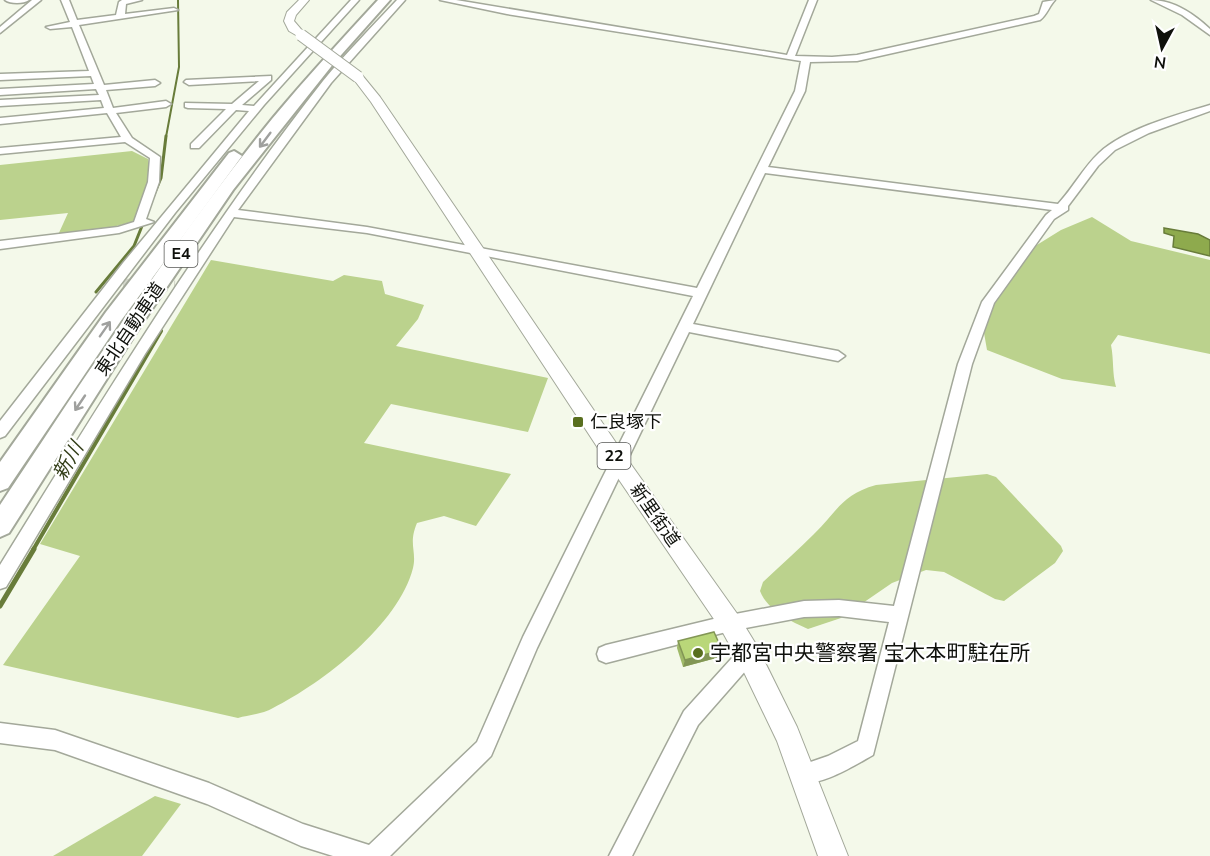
<svg xmlns="http://www.w3.org/2000/svg" width="1210" height="856" viewBox="0 0 1210 856" font-family="'Nunito Sans','Noto Sans JP',sans-serif">
	<style>
		.green { fill: #bbd28d }
		.water { fill: #8eaa4d; stroke: #687c3a; stroke-width: 1.5 }
		.lines { fill: none; stroke-linecap: round; stroke-linejoin: round }
		.stream-far3 { stroke: #687c3a; stroke-width: 2 }
		.stream-far2 { stroke: #687c3a; stroke-width: 3 }
		.stream-far1 { stroke: #687c3a; stroke-width: 4 }
		.stream { stroke: #687c3a; stroke-width: 5 }
		.minor-tunnel { stroke: #d2d6c9; stroke-width: 11; stroke-dasharray: 11 6; stroke-linecap: butt }
		.minor-casing { stroke: #a3a89a; stroke-width: 3 }
		.major-casing { stroke: #a3a89a; stroke-width: 2 }
		.highway-casing { stroke: #a3a89a; stroke-width: 4 }
		.minor { fill: #fff; fill-rule: evenodd }
		.major { fill: #fff; fill-rule: evenodd }
		.highway { fill: #fff; fill-rule: evenodd }
		.major-bridge-casing { stroke: #a3a89a; stroke-width: 13; stroke-linecap: butt }
		.major-bridge { stroke: #fff; stroke-width: 11 }
		.wall { fill: #9fb968 }
		.shaded-wall { fill: #829655 }
		.building { fill: #b9d779; stroke: #829655; stroke-width: 1.5 }
		.oneway { stroke: #9fa09e }
		.poi-dot { fill: #596f1f; stroke: #fff; stroke-width: 2 }
		.labels { text-anchor: middle; dominant-baseline: central; stroke-width: 4.5; stroke-linejoin: round; paint-order: stroke }
		.shield { fill: #fff; stroke: #575855; stroke-width: 1.5 }
		.shield-label { font-size: 16px; font-weight: bold; fill: #0f110c }
		.street-label { font-size: 18px; fill: #0f110c; stroke: #fff }
		.poi-label { font-size: 18px; fill: #0f110c; stroke: #fff; text-anchor: start }
		.water-label { font-size: 20px; font-style: italic; fill: #333e18; stroke: #fff }
		.near-poi-label { font-size: 21px; fill: #0f110c; stroke: #fff; text-anchor: start }
	</style>
	<rect width="100%" height="100%" fill="#f4f9ea"/>
	<!-- green -->
	<g class="green">
		<path d="M 132,151 L 148,159 L 151,171 L 135,221 L 91,233 L 58,235 L 68,213 L 0,220 L 0,165 Z"/>
		<path d="M 1092,217 L 1131,241 L 1210,260 L 1210,354 L 1118,335 L 1111,345 C 1114,360 1112,373 1116,387 L 1062,379 L 987,350 L 983,327 L 996,290 L 1032,248 L 1061,230 Z"/>
		<path d="M 211,260 L 333,281 L 344,275 L 382,281 L 385,294 L 424,305 L 418,319 L 396,346 L 548,378 L 528,432 L 391,404 L 364,443 L 511,474 L 476,526 L 444,516 L 417,523 C 408,544 417,551 413,568 C 399,624 323,683 273,708 C 263,714 249,715 238,718 L 3,665 L 80,556 L 40,544 Z"/>
		<path d="M 987,474 L 996,477 L 1061,546 L 1063,551 L 1055,563 L 1004,601 L 995,599 L 944,572 L 926,570 L 892,583 L 841,618 L 808,629 C 790,621 768,611 760,591 L 763,582 C 780,566 798,550 814,534 C 838,511 841,495 876,485 Z"/>
		<path d="M 155,796 L 181,804 L 142,856 L 53,856 Z"/>
	</g>
	<!-- water -->
	<path class="water" d="M 1164,228 L 1198,234 L 1210,240 L 1210,256 L 1173,247 L 1174,236 L 1164,233 Z"/>
	<g class="lines">
		<!-- stream-far3 -->
		<path class="stream-far3" d="M 166,137 L 179,67 L 178,0"/>
		<!-- stream-far2 -->
		<g class="stream-far2">
			<path d="M 153,197 L 161,178 L 166,136"/>
			<path d="M 96,292 L 134,246 L 144,221"/>
		</g>
		<!-- stream-far1 -->
		<path class="stream-far1" d="M 33,550 L 161,331"/>
		<!-- stream -->
		<path class="stream" d="M 0,606 L 34,549"/>
		<!-- minor-tunnel -->
		<path class="minor-tunnel" d="M 123,284 L 175,286"/>
		<defs>
			<g id="minor">
				<path d="M 5,0 L 29,0 C 24,4 10,4 5,0 Z"/>
				<path d="M 32,0 L 41,0 L 0,33 L 0,27 Z"/>
				<path d="M 61,0 L 69,0 L 77,20 L 116,15 L 119,2 L 122,0 L 142,0 L 126,4 L 125,14 L 174,8 L 178,10 L 79,25 L 104,85 L 155,80 L 160,83 L 155,86 L 106,90 L 113,108 L 166,101 L 171,104 L 166,107 L 116,113 L 132,138 L 160,157 L 159,182 L 146,219 L 154,222 L 119,233 L 0,249 L 0,241 L 118,227 L 134,222 L 148,182 L 150,158 L 125,142 L 0,154 L 0,148 L 121,137 L 107,113 L 0,124 L 0,118 L 104,108 L 101,100 L 0,106 L 0,100 L 99,95 L 96,89 L 0,95 L 0,89 L 94,84 L 91,76 L 0,80 L 0,74 L 89,71 L 72,27 L 50,29 L 46,27 L 70,22 Z"/>
				<path d="M 351,0 L 359,0 L 264,105 L 175,213 L 5,436 L 0,438 L 0,421 L 123,263 L 249,111 L 236,110 L 199,148 L 191,148 L 191,144 L 226,109 L 188,108 L 185,107 L 185,103 L 232,104 L 259,81 L 189,85 L 184,82 L 186,80 L 271,76 L 271,80 L 242,105 L 254,106 Z"/>
				<path d="M 397,0 L 405,0 L 331,83 L 238,210 L 367,227 L 697,288 L 795,91 L 801,61 L 507,14 L 440,0 L 456,0 L 787,55 L 809,0 L 817,0 L 795,56 L 832,57 L 857,55 L 1034,16 L 1039,14 L 1043,2 L 1055,0 C 1049,6 1047,15 1040,20 L 857,61 L 810,62 L 805,91 L 768,167 L 1058,204 C 1073,188 1083,168 1099,153 C 1125,129 1176,115 1210,105 L 1210,111 L 1149,133 L 1115,150 L 1098,166 L 1068,206 L 1068,210 L 1054,219 L 994,303 L 972,364 L 873,755 C 855,765 816,790 796,781 L 793,774 L 796,767 L 828,756 L 858,741 L 889,622 L 839,616 L 804,617 L 730,631 L 606,663 L 599,660 L 597,654 L 599,648 L 606,645 L 730,615 L 804,601 L 839,600 L 894,606 L 958,364 L 982,302 L 1046,215 L 1052,210 L 765,173 L 693,324 L 838,351 L 845,356 L 838,361 L 689,332 L 537,648 L 491,756 L 390,856 L 333,856 L 301,846 L 207,804 L 55,750 L 0,743 L 0,723 L 55,730 L 209,783 L 303,824 L 369,845 L 477,742 L 523,637 L 693,296 L 367,233 L 234,217 L 145,354 L 6,587 L 0,589 L 0,565 C 102,400 203,234 323,81 C 346,53 372,27 397,0 Z"/>
				<path d="M 1151,0 C 1174,0 1194,14 1210,29 L 1210,35 L 1182,15 Z"/>
				<path d="M 748,645 L 755,648 L 757,654 L 755,660 L 698,725 L 632,856 L 609,856 L 684,711 L 741,648 Z"/>
			</g>
			<g id="major">
				<path d="M 299,0 L 309,0 L 296,15 L 294,21 L 306,35 L 301,38 L 289,31 L 284,21 L 287,12 Z"/>
				<path d="M 358,74 L 362,75 L 380,97 L 625,456 L 738,615 L 757,646 L 797,727 L 848,856 L 818,856 L 777,741 L 739,662 L 722,631 L 611,468 L 371,102 L 352,77 Z"/>
			</g>
			<g id="highway">
				<path d="M 378,0 L 390,0 L 334,63 L 233,190 L 141,325 L 9,533 L 0,537 L 0,505 C 87,374 173,241 272,119 C 306,78 342,39 378,0 Z"/>
				<path d="M 234,151 L 242,156 L 120,322 L 8,488 L 0,491 L 0,462 L 106,312 L 229,153 Z"/>
			</g>
		</defs>
		<!-- minor casing -->
		<use href="#minor" class="minor-casing"/>
		<!-- major casing -->
		<use href="#major" class="major-casing"/>
		<!-- highway casing -->
		<use href="#highway" class="highway-casing"/>
		<!-- minor -->
		<use href="#minor" class="minor"/>
		<!-- major -->
		<use href="#major" class="major"/>
		<!-- highway -->
		<use href="#highway" class="highway"/>
		<defs>
			<path id="major-bridge" d="M 301,35 L 358,77"/>
		</defs>
		<!-- major-bridge casing -->
		<use href="#major-bridge" class="major-bridge-casing"/>
		<!-- major-bridge -->
		<use href="#major-bridge" class="major-bridge"/>
	</g>
	<!-- wall -->
	<path class="wall" d="M 678,641 L 720,657 L 683,667 L 677,648 Z"/>
	<!-- shaded-wall -->
	<path class="shaded-wall" d="M 722,650 L 720,657 L 683,667 L 685,660 Z"/>
	<!-- building -->
	<path class="building" d="M 714,632 L 722,650 L 685,660 L 678,641 Z"/>
	<!-- one-way arrows -->
	<defs><path id="oneway-shaft" d="M-6 0H5M1.5-3L5.5 0L1.5 3" fill="none" stroke-width="1.6" stroke-linecap="round" stroke-linejoin="round" transform="scale(1.5)"/></defs>
	<g class="oneway">
		<use href="#oneway-shaft" transform="translate(265 140) rotate(127)"/>
		<use href="#oneway-shaft" transform="translate(105 329) rotate(-55)"/>
		<use href="#oneway-shaft" transform="translate(80 403) rotate(124)"/>
	</g>
	<!-- markers -->
	<g class="poi-dot">
		<rect x="572" y="416" width="12" height="12" rx="3"/>
		<circle cx="698" cy="653" r="6"/>
	</g>
	<g class="labels">
		<!-- shield labels -->
		<g class="shield">
			<rect x="164.5" y="241" width="33" height="26" rx="4.5"/>
			<rect x="597.5" y="443" width="33" height="26" rx="4.5"/>
		</g>
		<g class="shield-label">
			<text x="181" y="254">E4</text>
			<text x="614" y="456">22</text>
		</g>
		<!-- street labels -->
		<g class="street-label">
			<text transform="translate(130 329) rotate(-56)">東北自動車道</text>
			<text transform="translate(655 515) rotate(55)">新里街道</text>
		</g>
		<!-- poi labels -->
		<g class="poi-label">
			<text x="590" y="422">仁良塚下</text>
		</g>
		<!-- water labels -->
		<g class="water-label">
			<text transform="translate(68 461) rotate(-60)">新川</text>
		</g>
		<!-- near-poi labels -->
		<g class="near-poi-label">
			<text x="710" y="653">宇都宮中央警察署 宝木本町駐在所</text>
		</g>
	</g>
	<!-- north arrow -->
	<g transform="translate(1162 48) rotate(188)" stroke="#ffffff" stroke-width="4.5" paint-order="stroke">
	<path d="M0-4.5L10 22L0 15L-10 22Z" fill="#0f110c"/>
	<text y="-9" font-size="16" font-weight="bold" text-anchor="middle" fill="#0f110c">N</text>
	</g>
</svg>
